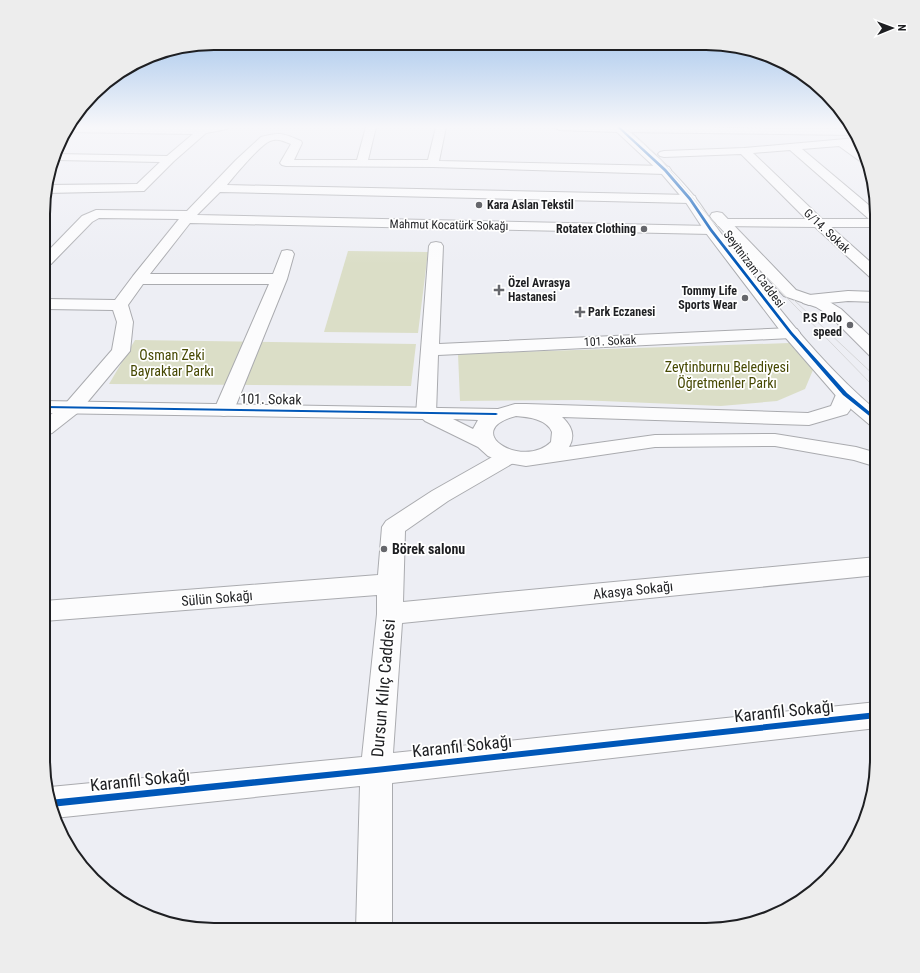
<svg xmlns="http://www.w3.org/2000/svg" width="920" height="973" viewBox="0 0 920 973" font-family="'Roboto Condensed',sans-serif">
	<style>
		.green { fill: #dbdec7 }
		.lines { fill: none; stroke-linecap: round; stroke-linejoin: round }
		.minor-casing { stroke: #aaabaf; stroke-width: 2 }
		.tertiary-casing { stroke: #aaabaf; stroke-width: 2 }
		.secondary-casing { stroke: #aaabaf; stroke-width: 2 }
		.minor { fill: #fcfcfd; fill-rule: evenodd }
		.tertiary { fill: #fcfcfd; fill-rule: evenodd }
		.secondary { fill: #fcfcfd; fill-rule: evenodd }
		.tram { stroke: #d7d7d9; stroke-width: 1 }
		.cycleway-casing { stroke: #fff; stroke-width: 3 }
		.cycleway { fill: #0057b8; fill-rule: evenodd }
		.poi-dot { fill: #66676c; stroke: #fff; stroke-width: 1.5 }
		.labels { text-anchor: middle; dominant-baseline: central; stroke-width: 3.5; stroke-linejoin: round; paint-order: stroke }
		.far-poi-label { font-size: 12px; font-weight: bold; fill: #1e1f22; stroke: #fff; text-anchor: start }
		.far-street-label { font-size: 12px; fill: #1e1f22; stroke: #fff }
		.park-label { font-size: 14px; fill: #464802; stroke: #fff }
		.street-label { font-size: 14px; fill: #1e1f22; stroke: #fff }
		.poi-label { font-size: 14px; font-weight: bold; fill: #1e1f22; stroke: #fff; text-anchor: start }
		.near-street-label { font-size: 17px; fill: #1e1f22; stroke: #fff }
		.rim { fill: none; stroke: #1e1f22; stroke-width: 2 }
	</style>
	<rect width="100%" height="100%" fill="#edeef4"/>
	<!-- green -->
	<g class="green">
		<path d="M 348,251 L 428,252 L 418,333 L 324,332 Z"/>
		<path d="M 135,340 L 416,344 L 411,386 L 109,384 Z"/>
		<path d="M 789,343 L 813,370 L 805,389 L 777,401 L 721,406 L 579,400 L 460,401 L 458,354 Z"/>
	</g>
	<g class="lines">
		<defs>
			<g id="minor">
				<path d="M 67,127 L 228,127 L 227,129 L 206,133 L 174,161 L 144,191 L 46,193 L 46,185 L 137,184 L 160,162 L 57,160 L 54,160 L 56,154 L 167,156 L 193,134 L 65,132 Z"/>
				<path d="M 366,127 L 376,127 L 368,160 L 428,160 L 436,127 L 446,127 L 439,161 L 665,166 L 669,167 L 671,170 L 669,173 L 665,174 L 433,167 L 286,166 L 282,165 L 280,163 L 291,144 C 283,141 278,138 270,141 C 260,145 234,176 227,185 L 690,195 L 695,196 L 696,199 L 695,202 L 690,203 L 220,192 L 197,215 L 711,226 L 716,227 L 718,230 L 716,233 L 711,234 L 190,223 L 150,274 L 273,274 L 282,251 L 287,250 L 292,251 L 294,254 L 287,279 L 234,410 L 231,414 L 224,416 L 217,414 L 214,410 L 269,284 L 143,284 L 128,305 L 133,322 L 130,351 L 80,411 L 52,433 L 45,435 L 45,419 L 66,403 L 112,350 L 117,322 L 113,310 L 46,309 L 46,299 L 115,300 L 133,276 L 179,219 L 99,218 L 92,222 L 51,264 L 46,265 L 46,253 L 82,216 L 96,210 L 187,211 L 236,160 L 261,137 C 280,132 283,133 301,141 L 302,143 L 294,160 L 357,160 Z"/>
				<path d="M 857,138 L 860,144 L 852,145 L 866,155 L 869,165 L 864,164 L 839,146 L 802,149 L 877,212 L 877,227 L 831,227 L 877,268 L 877,280 L 872,279 L 815,227 L 718,226 L 716,223 L 718,220 L 723,219 L 806,219 L 741,154 L 664,157 L 660,156 L 658,154 L 660,152 L 664,151 L 744,148 ZM 790,150 L 869,219 L 822,219 L 753,153 Z"/>
				<path d="M 436,242 L 441,243 L 443,246 L 439,344 L 791,328 L 797,329 L 800,333 L 797,337 L 791,338 L 438,355 L 436,414 L 433,418 L 426,420 L 419,418 L 416,414 L 429,246 L 431,243 Z"/>
				<path d="M 848,291 L 877,292 L 877,302 L 848,301 L 809,305 L 803,303 L 801,300 L 803,297 L 809,295 Z"/>
				<path d="M 508,450 L 515,452 L 519,457 L 515,462 L 448,501 L 405,531 L 403,602 L 877,557 L 877,575 L 402,623 L 393,753 L 877,702 L 877,728 L 392,783 L 392,930 L 356,930 L 360,786 L 54,818 L 47,788 L 50,787 L 362,757 L 377,614 L 377,595 L 44,621 L 44,601 L 378,575 L 382,527 L 386,521 L 432,491 L 501,452 Z"/>
			</g>
			<g id="tertiary">
				<path d="M 616,127 L 853,129 L 856,135 L 620,132 L 616,131 L 615,129 Z"/>
				<path d="M 845,388 L 852,390 L 855,394 L 850,410 L 847,414 L 809,425 L 562,417 C 571,425 576,435 569,447 L 655,435 L 775,434 L 856,447 L 877,453 L 877,467 L 854,460 L 775,446 L 655,447 L 526,466 L 502,462 L 488,456 L 478,447 L 425,421 L 423,419 L 45,413 L 45,401 L 498,409 L 515,404 L 526,404 L 808,413 L 831,406 L 838,390 ZM 516,416 C 528,417 547,419 552,432 L 551,442 C 523,470 459,431 516,416 ZM 453,419 L 478,420 L 473,429 Z"/>
			</g>
			<g id="secondary">
				<path d="M 554,127 L 625,127 C 649,149 673,170 694,196 C 702,206 709,218 717,228 C 764,290 817,361 877,411 L 877,427 L 870,425 L 838,398 L 785,337 L 706,233 L 685,201 L 661,173 L 617,132 L 559,130 Z"/>
				<path d="M 717,212 L 722,213 L 796,290 L 828,301 L 841,309 L 877,343 L 877,358 L 871,357 L 829,315 L 816,307 L 784,296 L 712,219 L 710,216 L 712,213 Z"/>
			</g>
		</defs>
		<!-- minor casing -->
		<use href="#minor" class="minor-casing"/>
		<!-- tertiary casing -->
		<use href="#tertiary" class="tertiary-casing"/>
		<!-- secondary casing -->
		<use href="#secondary" class="secondary-casing"/>
		<!-- minor -->
		<use href="#minor" class="minor"/>
		<!-- tertiary -->
		<use href="#tertiary" class="tertiary"/>
		<!-- secondary -->
		<use href="#secondary" class="secondary"/>
		<!-- tram -->
		<g class="tram">
			<path d="M 624,127 L 656,154 L 714,223 L 877,390"/>
			<path d="M 794,300 L 877,378"/>
		</g>
		<defs>
			<g id="cycleway">
				<path d="M 617,127 L 620,127 L 666,169 L 691,198 L 712,229 L 792,332 L 847,393 L 877,418 L 877,422 L 843,395 L 790,334 L 710,231 L 689,200 L 664,171 Z"/>
				<path d="M 45,406 L 496,413 L 498,414 L 496,415 L 45,408 Z"/>
				<path d="M 877,712 L 877,718 L 376,773 L 51,807 L 49,800 L 376,767 Z"/>
			</g>
		</defs>
		<!-- cycleway casing -->
		<use href="#cycleway" class="cycleway-casing"/>
		<!-- cycleway -->
		<use href="#cycleway" class="cycleway"/>
	</g>
	<!-- sky -->
	<linearGradient id="sky" x2="0" y2="1"><stop stop-color="#92bae8"/><stop offset="0.48" stop-color="#f7f7fa"/><stop offset="1" stop-color="#f7f7fa" stop-opacity="0"/></linearGradient>
	<rect width="920" height="264" fill="url(#sky)"/>
	<!-- markers -->
	<g class="poi-dot">
		<circle cx="479" cy="205" r="4"/>
		<circle cx="644" cy="229" r="4"/>
		<path d="M497 284h4v4h4v4h-4v4h-4v-4h-4v-4h4z"/>
		<circle cx="745" cy="298" r="4"/>
		<path d="M578 306h4v4h4v4h-4v4h-4v-4h-4v-4h4z"/>
		<circle cx="850" cy="325" r="4"/>
		<circle cx="384" cy="549" r="4"/>
	</g>
	<g class="labels">
		<!-- far-poi labels -->
		<g class="far-poi-label">
			<text x="487" y="205">Kara Aslan Tekstil</text>
			<text x="636" y="229" text-anchor="end">Rotatex Clothing</text>
			<text x="508" y="283">Özel Avrasya<tspan x="508" dy="14">Hastanesi</tspan></text>
			<text x="737" y="291" text-anchor="end">Tommy Life<tspan x="737" dy="14">Sports Wear</tspan></text>
			<text x="588" y="312">Park Eczanesi</text>
			<text x="842" y="318" text-anchor="end">P.S Polo<tspan x="842" dy="14">speed</tspan></text>
		</g>
		<!-- far-street labels -->
		<g class="far-street-label">
			<text transform="translate(449 225) rotate(1)">Mahmut Kocatürk Sokağı</text>
			<text transform="translate(827 231) rotate(43)">G/14. Sokak</text>
			<text transform="translate(754 269) rotate(53)">Seyitnizam Caddesi</text>
			<text transform="translate(610 341) rotate(-3)">101. Sokak</text>
		</g>
		<!-- park labels -->
		<g class="park-label">
			<text x="172" y="355">Osman Zeki<tspan x="172" dy="16">Bayraktar Parkı</tspan></text>
			<text x="727" y="367">Zeytinburnu Belediyesi<tspan x="727" dy="16">Öğretmenler Parkı</tspan></text>
		</g>
		<!-- street labels -->
		<g class="street-label">
			<text transform="translate(271 399) rotate(1)">101. Sokak</text>
			<text transform="translate(633 590) rotate(-6)">Akasya Sokağı</text>
			<text transform="translate(217 598) rotate(-5)">Sülün Sokağı</text>
		</g>
		<!-- poi labels -->
		<g class="poi-label">
			<text x="392" y="549">Börek salonu</text>
		</g>
		<!-- near-street labels -->
		<g class="near-street-label">
			<text transform="translate(383 688) rotate(-85)">Dursun Kılıç Caddesi</text>
			<text transform="translate(784 711) rotate(-6)">Karanfil Sokağı</text>
			<text transform="translate(462 746) rotate(-6)">Karanfil Sokağı</text>
			<text transform="translate(140 780) rotate(-6)">Karanfil Sokağı</text>
		</g>
	</g>
	<!-- crop -->
	<path d="M0 0H920V973H0ZM214 50H706A164 164 0 0 1 870 214V759A164 164 0 0 1 706 923H214A164 164 0 0 1 50 759V214A164 164 0 0 1 214 50Z" fill="#ededed" fill-rule="evenodd"/>
	<path class="rim" d="M214 50H706A164 164 0 0 1 870 214V759A164 164 0 0 1 706 923H214A164 164 0 0 1 50 759V214A164 164 0 0 1 214 50Z"/>
	<!-- north arrow -->
	<g transform="translate(892 28) rotate(89)" stroke="#ffffff" stroke-width="3" paint-order="stroke">
	<path d="M0-3L7 15L0 10L-7 15Z" fill="#1e1f22"/>
	<text y="-6" font-size="11" font-weight="bold" text-anchor="middle" fill="#1e1f22">N</text>
	</g>
</svg>
